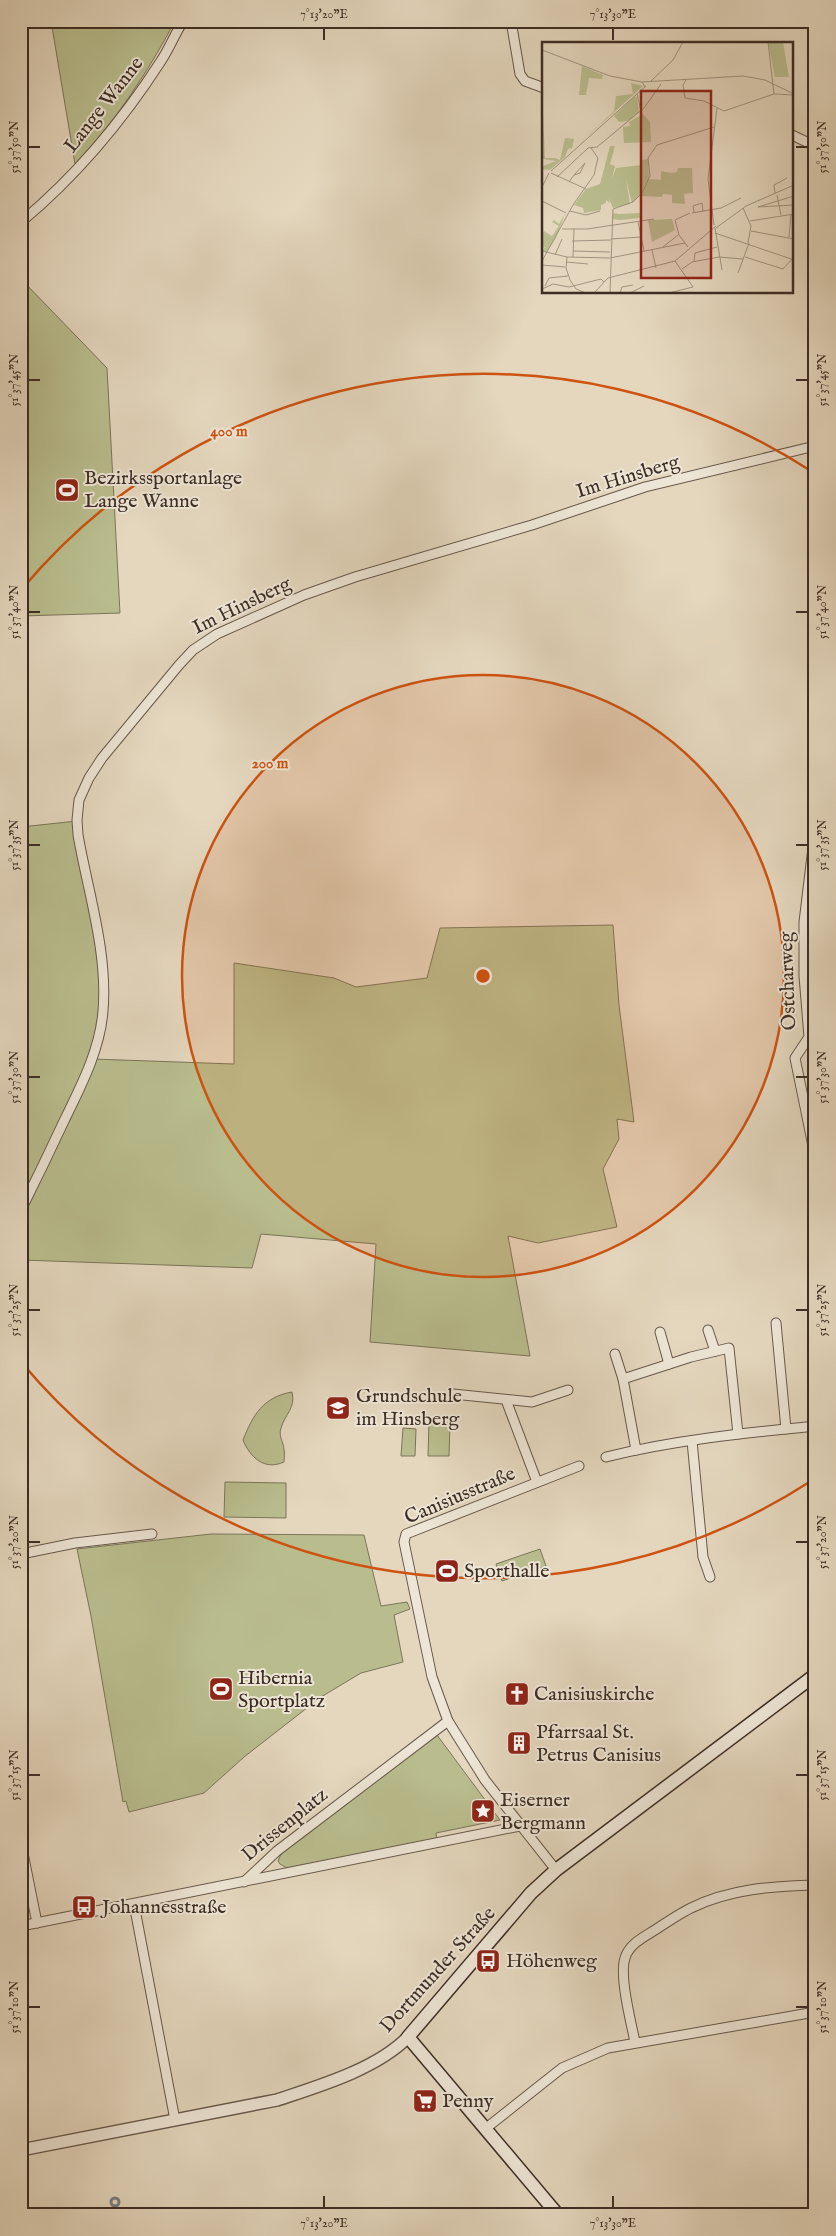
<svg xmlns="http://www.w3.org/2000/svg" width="836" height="2236" viewBox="0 0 836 2236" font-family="'IM FELL English',serif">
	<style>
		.green { fill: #b9bd8e; stroke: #7b755a }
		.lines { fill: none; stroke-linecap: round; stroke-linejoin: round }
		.stream { stroke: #757f80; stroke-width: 3 }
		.minor-casing { stroke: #67584b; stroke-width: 11 }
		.tertiary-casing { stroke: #67584b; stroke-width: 14 }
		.secondary-casing { stroke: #3d2d25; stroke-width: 15 }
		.minor { stroke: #ede5d5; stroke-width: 9 }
		.tertiary { stroke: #ede5d5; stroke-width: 11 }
		.secondary { stroke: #ede5d5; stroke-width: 12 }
		.ticks { fill: none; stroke: #3d2d25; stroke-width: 2 }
		.ring { fill: none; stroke: #ce5210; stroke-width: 2.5 }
		.labels { text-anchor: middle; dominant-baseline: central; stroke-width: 4; stroke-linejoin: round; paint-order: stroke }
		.street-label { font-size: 20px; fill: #3d2d25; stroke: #ede5d5 }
		.poi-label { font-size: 20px; fill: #3d2d25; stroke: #ede5d5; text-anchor: start }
		.inset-road { fill: none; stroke: #a19381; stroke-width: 1 }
		.view { fill: #8f2418; fill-opacity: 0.15; stroke: #8f2418; stroke-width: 2.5 }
		.inset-edge { fill: none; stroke: #3d2d25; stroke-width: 2.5 }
		.centre { fill: #ce5210; stroke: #ede5d5; stroke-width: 2.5 }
		.ring-label { font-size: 15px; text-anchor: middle; font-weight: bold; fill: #ce5210; stroke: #ede5d5; stroke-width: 4; stroke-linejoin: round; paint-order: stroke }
		.neatline { fill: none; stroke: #3d2d25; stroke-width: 2 }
		.ticks-label { font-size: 12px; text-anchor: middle; fill: #3d2d25 }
	</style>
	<rect width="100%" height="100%" fill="#e4d7be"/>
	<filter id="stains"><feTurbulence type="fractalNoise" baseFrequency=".004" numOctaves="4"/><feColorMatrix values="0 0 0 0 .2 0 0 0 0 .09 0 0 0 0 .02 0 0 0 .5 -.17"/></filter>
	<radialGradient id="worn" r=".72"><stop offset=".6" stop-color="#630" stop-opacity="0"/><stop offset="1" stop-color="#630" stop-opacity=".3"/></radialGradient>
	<!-- green -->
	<g class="green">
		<path d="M 51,21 L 175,21 C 148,72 115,122 75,164 Z"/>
		<path d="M 21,279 L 107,368 L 120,613 L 21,616 Z"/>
		<path d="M 77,821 L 104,1002 L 93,1059 L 234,1064 L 234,963 L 334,978 L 356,987 L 427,978 L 440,928 L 613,925 L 619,1005 L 634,1122 L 617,1119 L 619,1139 L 603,1169 L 617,1227 L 538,1243 L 508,1236 L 530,1356 L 370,1342 L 376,1244 L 261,1234 L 252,1268 L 21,1260 L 21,827 Z"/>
		<path d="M 292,1392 C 296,1408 285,1414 281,1428 C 278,1437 284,1442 284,1450 C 285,1454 284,1458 284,1462 C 264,1471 250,1457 243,1440 C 253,1415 263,1397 292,1392 Z"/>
		<path d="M 429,1422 L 450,1423 L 449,1456 L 428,1456 Z"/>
		<path d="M 403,1428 L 416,1429 L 415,1456 L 401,1456 Z"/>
		<path d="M 225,1482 L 286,1483 L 286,1518 L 224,1517 Z"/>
		<path d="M 211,1534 L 364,1535 L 381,1606 L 407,1602 L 410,1609 L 394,1615 L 403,1662 L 361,1673 L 321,1697 L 244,1757 L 204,1793 L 129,1812 L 126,1801 L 123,1802 L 91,1616 L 77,1549 Z"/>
		<path d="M 540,1549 L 546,1566 L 502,1581 L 496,1564 Z"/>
		<path d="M 437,1735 L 500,1820 L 436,1833 L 437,1839 L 287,1868 L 280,1864 L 278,1861 L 282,1852 Z"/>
	</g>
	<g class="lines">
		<!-- stream -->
		<circle class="stream" cx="115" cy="2202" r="4"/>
		<defs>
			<g id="minor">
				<path d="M 511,21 L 520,74 L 525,81 L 544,88"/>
				<path d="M 792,135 L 815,146"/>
				<path d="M 21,222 C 75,177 123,120 161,61 C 169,49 175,34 183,21"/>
				<path d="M 815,831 L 804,922 L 804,976 L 809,1037 L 795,1058 L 815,1156"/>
				<path d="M 21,1210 C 36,1180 50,1151 64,1121 C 81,1086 100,1050 103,1011 C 108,953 88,892 78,835 L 77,820 L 79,800 L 89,778 L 102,758 L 179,665 L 193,650 L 217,634 L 304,595 L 355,577 L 532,525 L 645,487 L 815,446"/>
				<path d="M 776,1323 L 786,1429"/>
				<path d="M 708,1330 L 715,1351"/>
				<path d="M 660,1332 L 669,1364"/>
				<path d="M 615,1354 L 623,1379"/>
				<path d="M 453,1394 L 532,1402 L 568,1390"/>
				<path d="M 506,1400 L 537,1482"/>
				<path d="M 692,1441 L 703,1557 L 710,1577"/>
				<path d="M 636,1450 L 623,1379 L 691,1357 L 729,1348 L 738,1434"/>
				<path d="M 606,1457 C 674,1440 745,1433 815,1426"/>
				<path d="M 21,1554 L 75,1543 L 152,1534"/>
				<path d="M 21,1843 L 37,1923"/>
				<path d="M 556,1870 L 485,1780 L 448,1721 L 432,1677 L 404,1542 L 406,1534 L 579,1466"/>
				<path d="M 244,1882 L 277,1851 L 448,1721"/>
				<path d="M 134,1904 L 175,2120"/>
				<path d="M 21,1926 L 520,1826"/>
				<path d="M 635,2042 C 631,2022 619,1976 625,1958 C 629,1944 644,1937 655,1930 C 667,1922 679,1914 691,1908 C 729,1889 773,1886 815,1885"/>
				<path d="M 485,2129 L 562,2068 L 608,2048 L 815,2012"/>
			</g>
			<path id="tertiary" d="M 21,2150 L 277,2100 C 319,2086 377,2069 408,2037"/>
			<path id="secondary" d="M 558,2215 L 408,2037 L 531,1893 L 556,1870 L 815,1675"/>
		</defs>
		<!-- minor casing -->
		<use href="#minor" class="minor-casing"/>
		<!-- tertiary casing -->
		<use href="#tertiary" class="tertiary-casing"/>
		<!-- secondary casing -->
		<use href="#secondary" class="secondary-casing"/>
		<!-- minor -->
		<use href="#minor" class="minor"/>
		<!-- tertiary -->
		<use href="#tertiary" class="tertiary"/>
		<!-- secondary -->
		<use href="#secondary" class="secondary"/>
	</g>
	<!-- ticks -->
	<path class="ticks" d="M 324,28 L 324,40M 613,28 L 613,40M 28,147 L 40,147M 796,147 L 808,147M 28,380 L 40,380M 796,380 L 808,380M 28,612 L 40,612M 796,612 L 808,612M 28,845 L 40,845M 796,845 L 808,845M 28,1077 L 40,1077M 796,1077 L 808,1077M 28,1310 L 40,1310M 796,1310 L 808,1310M 28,1542 L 40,1542M 796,1542 L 808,1542M 28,1775 L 40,1775M 796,1775 L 808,1775M 28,2007 L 40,2007M 796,2007 L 808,2007M 324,2196 L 324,2208M 613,2196 L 613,2208"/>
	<!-- distance rings -->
	<circle cx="483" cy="976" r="301" fill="#ce5210" fill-opacity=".12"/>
	<g class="ring">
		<circle cx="483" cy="976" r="301"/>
		<path d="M811 1481A602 602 0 0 1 22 1363M22 589A602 602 0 0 1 811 471"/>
	</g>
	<!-- icons -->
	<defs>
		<symbol id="stadium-square" viewBox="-11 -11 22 22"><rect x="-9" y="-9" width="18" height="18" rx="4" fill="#8f2418" stroke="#ede5d5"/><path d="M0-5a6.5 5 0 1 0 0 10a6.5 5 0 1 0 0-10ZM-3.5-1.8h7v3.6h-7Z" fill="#fff"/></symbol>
		<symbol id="school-square" viewBox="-11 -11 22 22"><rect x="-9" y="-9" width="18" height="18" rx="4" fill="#8f2418" stroke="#ede5d5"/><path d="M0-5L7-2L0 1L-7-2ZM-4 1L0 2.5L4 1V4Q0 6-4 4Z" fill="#fff"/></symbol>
		<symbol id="church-square" viewBox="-11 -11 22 22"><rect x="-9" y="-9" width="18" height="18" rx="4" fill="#8f2418" stroke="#ede5d5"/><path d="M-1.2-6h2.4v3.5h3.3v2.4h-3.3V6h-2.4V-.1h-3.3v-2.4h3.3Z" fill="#fff"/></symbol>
		<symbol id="building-square" viewBox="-11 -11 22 22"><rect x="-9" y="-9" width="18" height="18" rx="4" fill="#8f2418" stroke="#ede5d5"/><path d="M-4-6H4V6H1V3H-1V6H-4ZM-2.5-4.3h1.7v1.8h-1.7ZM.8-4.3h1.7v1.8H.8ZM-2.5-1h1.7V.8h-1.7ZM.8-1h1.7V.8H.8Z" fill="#fff"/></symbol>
		<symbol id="sight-square" viewBox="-11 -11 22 22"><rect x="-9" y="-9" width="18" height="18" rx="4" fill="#8f2418" stroke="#ede5d5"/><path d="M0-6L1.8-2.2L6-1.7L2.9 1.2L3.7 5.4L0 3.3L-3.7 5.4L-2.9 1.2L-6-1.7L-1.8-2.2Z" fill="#fff"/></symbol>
		<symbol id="bus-square" viewBox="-11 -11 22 22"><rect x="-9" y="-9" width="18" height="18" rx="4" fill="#8f2418" stroke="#ede5d5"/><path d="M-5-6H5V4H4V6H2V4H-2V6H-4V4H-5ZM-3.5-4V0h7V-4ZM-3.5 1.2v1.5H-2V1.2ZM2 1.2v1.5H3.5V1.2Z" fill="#fff"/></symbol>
		<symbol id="supermarket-square" viewBox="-11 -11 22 22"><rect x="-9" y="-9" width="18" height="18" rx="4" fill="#8f2418" stroke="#ede5d5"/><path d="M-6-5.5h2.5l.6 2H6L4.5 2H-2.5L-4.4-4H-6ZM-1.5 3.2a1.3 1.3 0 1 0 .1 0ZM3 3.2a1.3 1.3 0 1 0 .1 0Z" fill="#fff"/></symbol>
	</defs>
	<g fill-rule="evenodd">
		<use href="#stadium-square" x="53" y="476" width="28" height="28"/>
		<use href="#school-square" x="324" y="1394" width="28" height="28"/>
		<use href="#stadium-square" x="433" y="1557" width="28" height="28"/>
		<use href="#stadium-square" x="207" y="1675" width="28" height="28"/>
		<use href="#church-square" x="503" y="1680" width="28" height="28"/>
		<use href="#building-square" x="505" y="1729" width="28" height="28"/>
		<use href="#sight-square" x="469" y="1797" width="28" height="28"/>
		<use href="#bus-square" x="70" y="1893" width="28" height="28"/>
		<use href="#bus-square" x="474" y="1947" width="28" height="28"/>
		<use href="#supermarket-square" x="411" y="2087" width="28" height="28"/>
	</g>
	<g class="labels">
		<!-- street labels -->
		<g class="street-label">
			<text transform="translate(104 105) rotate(-52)">Lange Wanne</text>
			<text transform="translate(628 477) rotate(-17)">Im Hinsberg</text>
			<text transform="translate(242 606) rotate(-26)">Im Hinsberg</text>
			<text transform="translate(788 981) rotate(-92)">Ostcharweg</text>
			<text transform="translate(460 1496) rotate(-23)">Canisiusstraße</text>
			<text transform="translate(285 1825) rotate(-39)">Drissenplatz</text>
			<text transform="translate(438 1970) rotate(-48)">Dortmunder Straße</text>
		</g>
		<!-- poi labels -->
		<g class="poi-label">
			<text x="84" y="478">Bezirkssportanlage<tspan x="84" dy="23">Lange Wanne</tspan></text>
			<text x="356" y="1396">Grundschule<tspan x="356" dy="23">im Hinsberg</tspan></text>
			<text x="464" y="1571">Sporthalle</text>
			<text x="238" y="1678">Hibernia<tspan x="238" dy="23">Sportplatz</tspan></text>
			<text x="534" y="1694">Canisiuskirche</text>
			<text x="536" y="1732">Pfarrsaal St.<tspan x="536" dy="23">Petrus Canisius</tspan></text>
			<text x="500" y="1800">Eiserner<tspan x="500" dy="23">Bergmann</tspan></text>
			<text x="102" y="1907">Johannesstraße</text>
			<text x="506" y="1961">Höhenweg</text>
			<text x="442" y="2101">Penny</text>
		</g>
	</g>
	<!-- overview -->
	<g transform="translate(542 42)">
		<rect width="251" height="251" fill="#e4d7be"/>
		<path d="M 226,0 L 241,0 L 247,35 L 233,35 ZM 40,24 L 61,33 L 60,37 L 47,36 L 44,53 L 37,53 ZM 89,41 L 101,44 L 38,101 L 72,69 L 74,54 L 91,52 ZM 0,49 L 3,116 L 13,116 L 18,118 L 23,96 L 32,97 L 30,106 L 26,107 L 23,115 L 8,128 L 0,127 L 1,124 L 14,119 L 1,117 ZM 92,55 L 95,55 L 97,70 L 86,79 L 77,80 L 72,74 ZM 101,72 L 108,80 L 109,100 L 82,101 L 81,85 L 88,84 L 87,80 ZM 68,104 L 73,104 L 68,122 L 73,124 L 70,137 L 74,126 L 100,123 L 100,118 L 106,117 L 107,137 L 119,138 L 119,129 L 129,131 L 135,130 L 136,126 L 150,126 L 151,151 L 142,152 L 143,162 L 130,161 L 130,153 L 121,152 L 120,155 L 98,154 L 90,161 L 84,137 L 88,162 L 71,166 L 67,156 L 68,161 L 64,158 L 64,161 L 59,163 L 59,168 L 42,171 L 41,166 L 32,163 L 44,147 L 58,142 ZM 71,171 L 77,172 L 99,171 L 98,176 L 79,178 L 70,177 ZM 23,172 L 14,196 L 4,211 L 0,208 L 4,205 L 0,206 L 0,192 L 2,189 L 10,194 L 17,184 L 10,180 L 12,178 L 17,182 ZM 130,177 L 133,188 L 110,200 L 106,178 Z" fill="#b9bd8e"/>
		<path class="inset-road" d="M 0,8 L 68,34 L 100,40M 144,38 L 141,43 L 143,56 L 162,59 L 182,69 L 232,52 L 226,0M 109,39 L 131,18 L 141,0M 103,45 L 100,40 L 201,34 L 223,38 L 252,52M 95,52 L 99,69M 232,52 L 252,53M 9,129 L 104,44M 9,131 L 44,147M 15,135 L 46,106 L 55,105 L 102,66 L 119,42M 27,140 L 32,133 L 38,131 L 43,121 L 32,133M 0,145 L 7,131M 233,151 L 232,143 L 245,136M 235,153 L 239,173M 252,154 L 216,165 L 252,163M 0,159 L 24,171M 201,166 L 209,184 L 206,201M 28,169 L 44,173 L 58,169M 152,170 L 151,164 L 160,161 L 161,169M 150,171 L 179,166 L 199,156M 208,179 L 252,172M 96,180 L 102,209M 172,183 L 166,137 L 175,66M 173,186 L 180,228M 174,186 L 204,164 L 252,143M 20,187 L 45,187 L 112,177M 209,189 L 252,197M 173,191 L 252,218M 247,195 L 249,172M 69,197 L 99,195M 30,199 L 69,198M 121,205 L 136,193M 146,205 L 137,193 L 133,178 L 148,171M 110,208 L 114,226M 0,209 L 25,215 L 68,216 L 143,201M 31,209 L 68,210M 13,213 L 20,197M 25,215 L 24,226 L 28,238 L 34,247 L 44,251M 31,215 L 32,186M 203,215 L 241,227 L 251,216M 0,219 L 31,163 L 52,133 L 56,116 L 49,106M 152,219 L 153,211 L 175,205M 24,220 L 46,222M 0,223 L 23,225M 140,227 L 150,220 L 177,215 L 201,217M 196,231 L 207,201M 3,244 L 7,236 L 26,234M 0,247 L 11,242 L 27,245 L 59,237 L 62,240M 52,251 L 66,236 L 133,219M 68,251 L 71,167 L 91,160 L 100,151 L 108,134 L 106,116 L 115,103 L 172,85M 78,251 L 80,245 L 91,243M 88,251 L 102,244M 127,251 L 151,245 L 133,219 L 174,184"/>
		<path class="view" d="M 99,49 L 169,49 L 169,236 L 99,236 Z"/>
		<rect width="251" height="251" class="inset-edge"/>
	</g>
	<circle cx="483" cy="976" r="8" class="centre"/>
	<g class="ring-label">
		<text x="229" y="436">400 m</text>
		<text x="270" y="768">200 m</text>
	</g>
	<!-- margin -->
	<rect width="836" height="2236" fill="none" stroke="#e4d7be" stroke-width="55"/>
	<rect x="28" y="28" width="780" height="2180" class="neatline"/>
	<g class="ticks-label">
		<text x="324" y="18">7°13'20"E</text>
		<text x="613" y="18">7°13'30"E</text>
		<text transform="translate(14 147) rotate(-90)" y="4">51°37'50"N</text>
		<text transform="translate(822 147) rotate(-90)" y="4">51°37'50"N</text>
		<text transform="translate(14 380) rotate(-90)" y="4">51°37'45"N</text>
		<text transform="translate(822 380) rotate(-90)" y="4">51°37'45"N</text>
		<text transform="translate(14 612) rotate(-90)" y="4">51°37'40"N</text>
		<text transform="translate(822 612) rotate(-90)" y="4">51°37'40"N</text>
		<text transform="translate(14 845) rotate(-90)" y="4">51°37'35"N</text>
		<text transform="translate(822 845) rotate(-90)" y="4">51°37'35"N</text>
		<text transform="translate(14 1077) rotate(-90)" y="4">51°37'30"N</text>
		<text transform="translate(822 1077) rotate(-90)" y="4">51°37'30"N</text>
		<text transform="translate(14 1310) rotate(-90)" y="4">51°37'25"N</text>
		<text transform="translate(822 1310) rotate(-90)" y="4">51°37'25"N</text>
		<text transform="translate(14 1542) rotate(-90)" y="4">51°37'20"N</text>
		<text transform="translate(822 1542) rotate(-90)" y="4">51°37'20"N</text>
		<text transform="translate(14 1775) rotate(-90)" y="4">51°37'15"N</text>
		<text transform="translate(822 1775) rotate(-90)" y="4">51°37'15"N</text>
		<text transform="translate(14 2007) rotate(-90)" y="4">51°37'10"N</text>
		<text transform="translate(822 2007) rotate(-90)" y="4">51°37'10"N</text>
		<text x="324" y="2227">7°13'20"E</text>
		<text x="613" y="2227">7°13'30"E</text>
	</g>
	<rect width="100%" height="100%" filter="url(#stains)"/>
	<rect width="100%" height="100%" fill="url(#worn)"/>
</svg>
